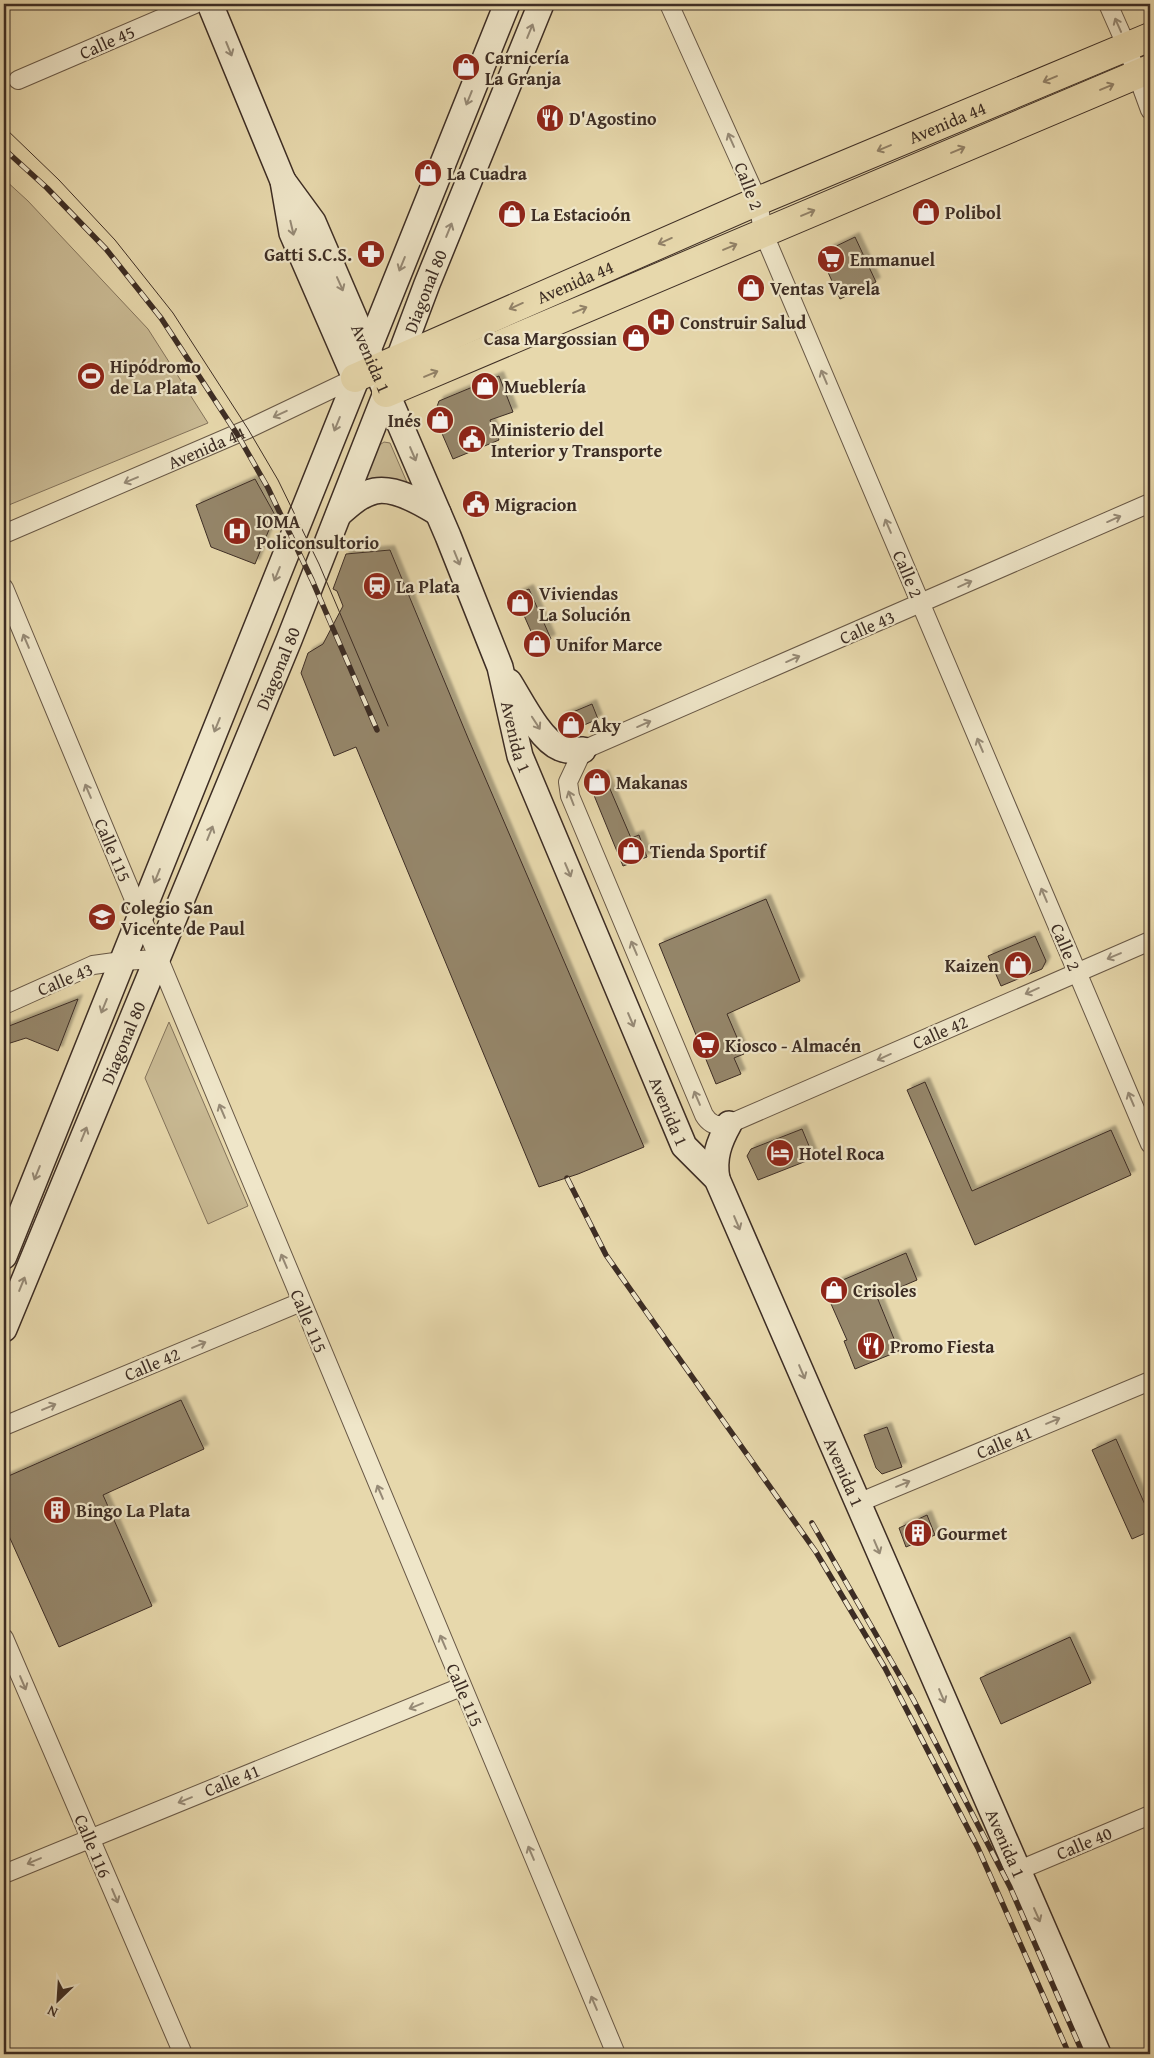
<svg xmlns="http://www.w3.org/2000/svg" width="1154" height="2058" viewBox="0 0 1154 2058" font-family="'Gentium Book Plus',serif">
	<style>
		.green { fill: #cabb95; stroke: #84745c }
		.building { fill: #95866b; stroke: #3d2d24; filter: url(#shadow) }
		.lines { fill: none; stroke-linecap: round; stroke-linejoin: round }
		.street-casing { stroke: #685846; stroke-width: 20 }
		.secondary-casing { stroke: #3d2d24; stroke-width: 28 }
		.primary-casing { stroke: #3d2d24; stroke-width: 30 }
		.street { stroke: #efe6c9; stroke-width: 18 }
		.secondary { stroke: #efe6c9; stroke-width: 25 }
		.primary { stroke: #e7d8ac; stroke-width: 28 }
		.tram { stroke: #3d2d24; stroke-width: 1 }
		.rail-casing { stroke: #3d2d24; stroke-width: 5.5 }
		.rail { stroke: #efe6c9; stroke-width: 4; stroke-dasharray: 11; stroke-linecap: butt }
		.oneway { stroke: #968a76 }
		.oneway2 { stroke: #928268 }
		.labels { text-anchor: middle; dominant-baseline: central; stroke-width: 4.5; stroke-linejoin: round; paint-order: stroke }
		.street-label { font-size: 18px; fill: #3d2d24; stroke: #efe6c9 }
		.poi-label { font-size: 18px; font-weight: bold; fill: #3d2d24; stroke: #efe6c9; text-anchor: start }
	</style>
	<defs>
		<filter id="shadow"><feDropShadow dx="4.5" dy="-4.5" stdDeviation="1" flood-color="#0004"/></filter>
	</defs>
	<rect width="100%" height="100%" fill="#e7d8ac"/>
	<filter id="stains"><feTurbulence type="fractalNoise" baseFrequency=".004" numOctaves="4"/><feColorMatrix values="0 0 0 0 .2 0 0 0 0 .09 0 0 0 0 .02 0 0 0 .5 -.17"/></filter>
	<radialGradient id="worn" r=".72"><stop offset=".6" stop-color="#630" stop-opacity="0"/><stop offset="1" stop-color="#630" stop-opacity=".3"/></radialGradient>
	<!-- green -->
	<g class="green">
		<path d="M 4,179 L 28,201 L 148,329 L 208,423 L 4,507 Z"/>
		<path d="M 384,442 L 390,443 L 412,494 L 365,481 L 378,446 Z"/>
		<path d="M 169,1022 L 248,1206 L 208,1224 L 145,1078 Z"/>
	</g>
	<!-- building -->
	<g class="building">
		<path d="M 855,237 L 876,282 L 840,299 L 823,261 L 828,250 Z"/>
		<path d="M 499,376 L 513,412 L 490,420 L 499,440 L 453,459 L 434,415 L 439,401 Z"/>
		<path d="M 255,479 L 275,515 L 255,564 L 211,547 L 196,505 Z"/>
		<path d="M 390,550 L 468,738 L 644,1147 L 578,1174 L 539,1187 L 356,747 L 334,756 L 301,673 L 308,653 L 323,644 L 343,606 L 337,591 L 333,589 L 346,554 Z"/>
		<path d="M 529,589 L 551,639 L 537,645 L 515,595 Z"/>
		<path d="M 592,704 L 598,719 L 568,732 L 561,717 Z"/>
		<path d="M 604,775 L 631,838 L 639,835 L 647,857 L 623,866 L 591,788 L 592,780 Z"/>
		<path d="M 766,899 L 800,981 L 727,1014 L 744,1054 L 734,1058 L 741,1074 L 716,1084 L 659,944 Z"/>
		<path d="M 1035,936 L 1046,961 L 1042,969 L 1001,986 L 988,956 Z"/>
		<path d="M 78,999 L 58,1051 L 26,1038 L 4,1045 L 4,1028 Z"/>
		<path d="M 925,1082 L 972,1191 L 1111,1130 L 1131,1175 L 975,1245 L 907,1090 Z"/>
		<path d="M 802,1129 L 814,1158 L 758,1180 L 747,1156 L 751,1149 Z"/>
		<path d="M 906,1253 L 917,1280 L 877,1297 L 899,1351 L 855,1369 L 844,1341 L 847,1340 L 824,1288 Z"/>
		<path d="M 181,1400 L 204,1449 L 103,1495 L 152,1606 L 59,1647 L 4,1525 L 4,1478 Z"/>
		<path d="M 887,1427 L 902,1467 L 882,1474 L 876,1468 L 864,1435 Z"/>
		<path d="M 1116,1439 L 1150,1516 L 1150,1531 L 1132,1539 L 1092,1450 Z"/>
		<path d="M 927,1515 L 935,1535 L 906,1547 L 899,1528 Z"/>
		<path d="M 1070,1637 L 1091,1683 L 1001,1724 L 980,1678 Z"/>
	</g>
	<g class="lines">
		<defs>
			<g id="street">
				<path d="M 669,4 L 758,201 L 763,232 L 1150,1144"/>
				<path d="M 1108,4 L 1127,47 L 1150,110"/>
				<path d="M 18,80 L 195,4"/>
				<path d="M 1150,503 L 583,750 L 568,782 L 570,796 L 704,1115 C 710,1125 718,1127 729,1124 L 1150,941"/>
				<path id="s1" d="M 4,534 L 248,429 L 355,378"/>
				<path d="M 4,588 L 616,2054"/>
				<path d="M 4,1005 L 93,965 L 122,961 L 158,959"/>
				<path d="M 4,1426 L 301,1302"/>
				<path d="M 858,1503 L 1150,1381"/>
				<path d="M 4,1638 L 183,2054"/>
				<path d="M 1017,1871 L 1150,1815"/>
				<path d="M 4,1874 L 461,1687"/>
			</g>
			<g id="secondary">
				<path d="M 210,4 L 283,181 L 292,233 L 355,378"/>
				<path id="s2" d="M 283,181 L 313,222 L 448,536 L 500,667 L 520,756 L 684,1146 L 717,1179 L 1098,2054"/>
				<path d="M 339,514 C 349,505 361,494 375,491 C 395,487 422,503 438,513"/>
				<path d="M 509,682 C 521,701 540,740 560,748 C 567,751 575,751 583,750"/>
				<path d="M 717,1179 C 713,1158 719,1142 729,1124"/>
				<path d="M 4,1256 L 507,4"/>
				<path id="s3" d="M 4,1329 L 289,640 L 386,393 L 427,284 L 541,4"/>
			</g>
			<g id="primary">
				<path id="s4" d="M 355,378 L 758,201 L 1150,37"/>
				<path d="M 386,393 L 1150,69"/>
			</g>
		</defs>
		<!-- street casing -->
		<use href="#street" class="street-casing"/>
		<!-- secondary casing -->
		<use href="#secondary" class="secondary-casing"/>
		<!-- primary casing -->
		<use href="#primary" class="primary-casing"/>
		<!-- street -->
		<use href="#street" class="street"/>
		<!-- secondary -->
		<use href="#secondary" class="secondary"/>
		<!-- primary -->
		<use href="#primary" class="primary"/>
		<!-- tram -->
		<path class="tram" d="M 4,127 L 59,180 L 115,240 L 173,313 L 248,429 L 278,480 L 319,564 L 388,726"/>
		<defs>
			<g id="rail">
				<path d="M 4,149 L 47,188 L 106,249 L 161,318 L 237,434 L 268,488 L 312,580 L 377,730"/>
				<path d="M 567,1178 L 606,1255 L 816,1552 L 885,1668 L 978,1848 L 1069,2054"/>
				<path d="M 812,1523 L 913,1699 L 1010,1887 L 1083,2054"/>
			</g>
		</defs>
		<!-- rail casing -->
		<use href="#rail" class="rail-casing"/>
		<!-- rail -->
		<use href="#rail" class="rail"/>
	</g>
	<!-- one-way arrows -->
	<defs><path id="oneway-shaft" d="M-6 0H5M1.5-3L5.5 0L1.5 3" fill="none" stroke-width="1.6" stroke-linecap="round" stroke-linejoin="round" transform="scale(1.25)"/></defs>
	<g class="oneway">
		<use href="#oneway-shaft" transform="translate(1118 25) rotate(-114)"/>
		<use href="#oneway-shaft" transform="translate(530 31) rotate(-68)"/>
		<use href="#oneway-shaft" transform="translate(229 49) rotate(68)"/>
		<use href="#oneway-shaft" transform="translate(469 98) rotate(112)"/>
		<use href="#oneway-shaft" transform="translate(731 140) rotate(-114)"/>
		<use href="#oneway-shaft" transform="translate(292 228) rotate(77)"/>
		<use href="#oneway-shaft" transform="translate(449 230) rotate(-68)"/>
		<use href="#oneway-shaft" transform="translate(402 264) rotate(112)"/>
		<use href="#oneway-shaft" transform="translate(340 284) rotate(66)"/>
		<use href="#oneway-shaft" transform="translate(824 377) rotate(-113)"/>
		<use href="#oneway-shaft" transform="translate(280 414) rotate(155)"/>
		<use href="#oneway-shaft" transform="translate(337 424) rotate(112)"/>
		<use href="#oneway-shaft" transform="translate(413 454) rotate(67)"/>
		<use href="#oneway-shaft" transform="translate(131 480) rotate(157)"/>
		<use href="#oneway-shaft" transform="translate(1114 519) rotate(-24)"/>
		<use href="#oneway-shaft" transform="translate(888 526) rotate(-113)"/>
		<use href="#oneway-shaft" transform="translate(457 558) rotate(68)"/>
		<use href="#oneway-shaft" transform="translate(277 574) rotate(112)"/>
		<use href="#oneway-shaft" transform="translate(965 584) rotate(-24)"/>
		<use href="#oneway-shaft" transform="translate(26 641) rotate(-113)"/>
		<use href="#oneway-shaft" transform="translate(793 659) rotate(-24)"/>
		<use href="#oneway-shaft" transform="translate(536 723) rotate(57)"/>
		<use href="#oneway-shaft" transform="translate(644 724) rotate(-24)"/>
		<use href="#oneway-shaft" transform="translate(217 725) rotate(112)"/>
		<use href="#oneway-shaft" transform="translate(980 745) rotate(-113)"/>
		<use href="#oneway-shaft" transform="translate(88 791) rotate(-113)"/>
		<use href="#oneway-shaft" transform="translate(571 798) rotate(-111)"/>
		<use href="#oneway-shaft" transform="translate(210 833) rotate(-68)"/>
		<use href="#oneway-shaft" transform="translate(568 870) rotate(67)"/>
		<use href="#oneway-shaft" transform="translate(157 876) rotate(112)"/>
		<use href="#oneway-shaft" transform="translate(1044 895) rotate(-113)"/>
		<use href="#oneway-shaft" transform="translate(634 948) rotate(-113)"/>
		<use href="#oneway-shaft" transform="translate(1114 956) rotate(157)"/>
		<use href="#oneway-shaft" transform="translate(1032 991) rotate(156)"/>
		<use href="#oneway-shaft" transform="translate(104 1006) rotate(112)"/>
		<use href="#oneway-shaft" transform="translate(631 1020) rotate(67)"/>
		<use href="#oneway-shaft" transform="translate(884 1057) rotate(156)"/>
		<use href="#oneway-shaft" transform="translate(697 1098) rotate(-113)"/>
		<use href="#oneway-shaft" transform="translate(1131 1099) rotate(-113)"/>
		<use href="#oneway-shaft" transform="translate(222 1111) rotate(-113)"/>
		<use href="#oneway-shaft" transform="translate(84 1134) rotate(-68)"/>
		<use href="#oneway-shaft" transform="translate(37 1173) rotate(112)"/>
		<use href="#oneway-shaft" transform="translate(737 1223) rotate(67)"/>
		<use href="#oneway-shaft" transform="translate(284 1261) rotate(-113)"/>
		<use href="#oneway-shaft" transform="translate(22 1284) rotate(-68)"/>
		<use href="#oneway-shaft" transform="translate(199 1345) rotate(-23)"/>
		<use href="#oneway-shaft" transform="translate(802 1372) rotate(67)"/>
		<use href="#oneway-shaft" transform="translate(49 1407) rotate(-23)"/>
		<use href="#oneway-shaft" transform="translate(1053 1421) rotate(-23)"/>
		<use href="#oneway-shaft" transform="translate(903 1484) rotate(-23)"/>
		<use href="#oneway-shaft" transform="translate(380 1492) rotate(-113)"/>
		<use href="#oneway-shaft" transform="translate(877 1547) rotate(67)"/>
		<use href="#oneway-shaft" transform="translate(443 1642) rotate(-113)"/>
		<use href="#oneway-shaft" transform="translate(23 1683) rotate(67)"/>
		<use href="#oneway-shaft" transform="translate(942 1696) rotate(67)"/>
		<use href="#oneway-shaft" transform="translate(416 1706) rotate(158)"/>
		<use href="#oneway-shaft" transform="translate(185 1800) rotate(158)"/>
		<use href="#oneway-shaft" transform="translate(531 1853) rotate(-113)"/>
		<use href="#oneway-shaft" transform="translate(34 1861) rotate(157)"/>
		<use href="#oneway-shaft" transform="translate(115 1896) rotate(67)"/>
		<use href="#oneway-shaft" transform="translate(1037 1915) rotate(66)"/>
		<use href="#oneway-shaft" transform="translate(594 2003) rotate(-113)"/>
	</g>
	<g class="oneway2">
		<use href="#oneway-shaft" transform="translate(1050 79) rotate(157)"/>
		<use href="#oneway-shaft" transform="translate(1107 87) rotate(-23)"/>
		<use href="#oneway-shaft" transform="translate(884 148) rotate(157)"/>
		<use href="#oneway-shaft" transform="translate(958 150) rotate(-23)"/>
		<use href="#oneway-shaft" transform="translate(808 213) rotate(-23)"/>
		<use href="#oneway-shaft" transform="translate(665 241) rotate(156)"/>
		<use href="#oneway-shaft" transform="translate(730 247) rotate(-23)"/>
		<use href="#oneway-shaft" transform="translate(516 306) rotate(156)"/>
		<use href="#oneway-shaft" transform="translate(580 310) rotate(-23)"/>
		<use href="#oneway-shaft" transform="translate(431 374) rotate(-23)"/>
	</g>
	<!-- icons -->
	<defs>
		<symbol id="shop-disc" viewBox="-11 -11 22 22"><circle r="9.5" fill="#8f2418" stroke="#efe6c9"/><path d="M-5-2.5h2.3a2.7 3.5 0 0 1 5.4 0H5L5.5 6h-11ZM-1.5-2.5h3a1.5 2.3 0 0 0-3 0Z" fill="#fff"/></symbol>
		<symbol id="restaurant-disc" viewBox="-11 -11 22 22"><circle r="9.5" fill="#8f2418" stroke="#efe6c9"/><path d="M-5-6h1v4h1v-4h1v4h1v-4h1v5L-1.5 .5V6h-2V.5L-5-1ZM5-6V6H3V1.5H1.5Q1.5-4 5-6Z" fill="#fff"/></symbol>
		<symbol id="pharmacy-disc" viewBox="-11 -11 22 22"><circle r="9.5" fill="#8f2418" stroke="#efe6c9"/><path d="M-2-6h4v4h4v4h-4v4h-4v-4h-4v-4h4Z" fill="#fff"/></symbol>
		<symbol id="supermarket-disc" viewBox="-11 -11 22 22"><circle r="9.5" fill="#8f2418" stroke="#efe6c9"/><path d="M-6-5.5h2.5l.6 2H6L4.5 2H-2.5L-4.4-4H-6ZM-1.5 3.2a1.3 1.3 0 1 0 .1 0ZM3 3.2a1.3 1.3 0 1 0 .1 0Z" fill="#fff"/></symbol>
		<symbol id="hospital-disc" viewBox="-11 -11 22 22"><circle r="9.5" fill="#8f2418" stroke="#efe6c9"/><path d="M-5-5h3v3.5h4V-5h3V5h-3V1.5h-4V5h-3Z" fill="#fff"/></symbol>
		<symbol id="stadium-disc" viewBox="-11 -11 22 22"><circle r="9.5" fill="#8f2418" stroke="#efe6c9"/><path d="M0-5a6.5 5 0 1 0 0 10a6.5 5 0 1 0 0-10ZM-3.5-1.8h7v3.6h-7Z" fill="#fff"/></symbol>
		<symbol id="civic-disc" viewBox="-11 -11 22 22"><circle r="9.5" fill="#8f2418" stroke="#efe6c9"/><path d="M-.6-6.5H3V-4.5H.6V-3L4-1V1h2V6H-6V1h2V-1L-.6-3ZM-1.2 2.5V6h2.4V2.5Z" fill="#fff"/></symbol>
		<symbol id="station-disc" viewBox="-11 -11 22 22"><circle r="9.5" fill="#8f2418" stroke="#efe6c9"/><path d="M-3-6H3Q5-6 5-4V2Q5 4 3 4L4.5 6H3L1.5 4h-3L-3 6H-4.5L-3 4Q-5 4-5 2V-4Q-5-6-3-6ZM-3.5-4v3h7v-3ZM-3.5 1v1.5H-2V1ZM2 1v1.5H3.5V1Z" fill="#fff"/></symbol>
		<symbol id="school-disc" viewBox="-11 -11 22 22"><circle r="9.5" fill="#8f2418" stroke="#efe6c9"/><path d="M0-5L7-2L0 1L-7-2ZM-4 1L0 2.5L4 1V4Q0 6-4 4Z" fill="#fff"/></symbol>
		<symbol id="hotel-disc" viewBox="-11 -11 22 22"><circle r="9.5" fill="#8f2418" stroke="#efe6c9"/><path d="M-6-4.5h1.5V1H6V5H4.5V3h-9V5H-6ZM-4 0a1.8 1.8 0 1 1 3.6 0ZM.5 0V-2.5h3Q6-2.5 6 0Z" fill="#fff"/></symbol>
		<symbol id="building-disc" viewBox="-11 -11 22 22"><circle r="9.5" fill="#8f2418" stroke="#efe6c9"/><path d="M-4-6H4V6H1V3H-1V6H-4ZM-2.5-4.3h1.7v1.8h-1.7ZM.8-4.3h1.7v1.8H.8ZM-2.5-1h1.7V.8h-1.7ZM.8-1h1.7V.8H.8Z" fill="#fff"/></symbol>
	</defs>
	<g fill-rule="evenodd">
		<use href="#shop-disc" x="450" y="51" width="32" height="32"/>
		<use href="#restaurant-disc" x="534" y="102" width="32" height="32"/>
		<use href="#shop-disc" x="412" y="157" width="32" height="32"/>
		<use href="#shop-disc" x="910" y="196" width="32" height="32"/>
		<use href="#shop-disc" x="496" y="198" width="32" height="32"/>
		<use href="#pharmacy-disc" x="355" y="238" width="32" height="32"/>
		<use href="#supermarket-disc" x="815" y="243" width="32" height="32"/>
		<use href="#shop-disc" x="735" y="272" width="32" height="32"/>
		<use href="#hospital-disc" x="645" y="306" width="32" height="32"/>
		<use href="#shop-disc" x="620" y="322" width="32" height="32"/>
		<use href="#stadium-disc" x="75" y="360" width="32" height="32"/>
		<use href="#shop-disc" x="469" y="370" width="32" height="32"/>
		<use href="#shop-disc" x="424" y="404" width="32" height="32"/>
		<use href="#civic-disc" x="456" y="423" width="32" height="32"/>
		<use href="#civic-disc" x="460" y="488" width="32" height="32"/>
		<use href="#hospital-disc" x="221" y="515" width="32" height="32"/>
		<use href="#station-disc" x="361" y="570" width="32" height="32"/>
		<use href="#shop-disc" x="504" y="587" width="32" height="32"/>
		<use href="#shop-disc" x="521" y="628" width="32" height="32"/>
		<use href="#shop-disc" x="555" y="709" width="32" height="32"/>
		<use href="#shop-disc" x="581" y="766" width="32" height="32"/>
		<use href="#shop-disc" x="615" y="835" width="32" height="32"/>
		<use href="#school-disc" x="86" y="901" width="32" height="32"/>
		<use href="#shop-disc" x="1002" y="949" width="32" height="32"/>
		<use href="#supermarket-disc" x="690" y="1029" width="32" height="32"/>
		<use href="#hotel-disc" x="764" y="1137" width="32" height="32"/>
		<use href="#shop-disc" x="818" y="1274" width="32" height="32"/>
		<use href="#restaurant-disc" x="855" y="1330" width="32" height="32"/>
		<use href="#building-disc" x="41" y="1494" width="32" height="32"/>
		<use href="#building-disc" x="902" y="1517" width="32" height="32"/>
	</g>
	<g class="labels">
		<!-- street labels -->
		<g class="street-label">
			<text transform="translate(107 42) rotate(-24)">Calle 45</text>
			<text stroke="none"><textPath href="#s4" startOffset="645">Avenida 44</textPath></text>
			<text transform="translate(749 186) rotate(69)">Calle 2</text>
			<text stroke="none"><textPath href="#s4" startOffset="240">Avenida 44</textPath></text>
			<text stroke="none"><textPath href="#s3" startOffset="1120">Diagonal 80</textPath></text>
			<text stroke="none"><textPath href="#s2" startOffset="199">Avenida 1</textPath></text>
			<text stroke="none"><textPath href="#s1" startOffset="220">Avenida 44</textPath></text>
			<text transform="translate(908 574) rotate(67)">Calle 2</text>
			<text transform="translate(867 627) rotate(-24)">Calle 43</text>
			<text stroke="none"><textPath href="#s3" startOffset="715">Diagonal 80</textPath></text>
			<text stroke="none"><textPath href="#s2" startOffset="605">Avenida 1</textPath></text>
			<text transform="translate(113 850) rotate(67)">Calle 115</text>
			<text transform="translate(1066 947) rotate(67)">Calle 2</text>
			<text transform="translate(65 979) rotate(-23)">Calle 43</text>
			<text transform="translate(940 1032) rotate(-24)">Calle 42</text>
			<text stroke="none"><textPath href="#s3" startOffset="310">Diagonal 80</textPath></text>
			<text stroke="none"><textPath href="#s2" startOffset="1010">Avenida 1</textPath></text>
			<text transform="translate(309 1321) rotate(67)">Calle 115</text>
			<text transform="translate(152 1364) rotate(-23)">Calle 42</text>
			<text transform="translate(1004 1442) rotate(-23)">Calle 41</text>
			<text stroke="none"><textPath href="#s2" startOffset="1414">Avenida 1</textPath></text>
			<text transform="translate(465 1695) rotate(67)">Calle 115</text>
			<text transform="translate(232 1780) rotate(-22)">Calle 41</text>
			<text transform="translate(1084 1843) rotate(-23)">Calle 40</text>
			<text stroke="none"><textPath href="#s2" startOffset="1819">Avenida 1</textPath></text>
			<text transform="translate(93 1846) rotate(67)">Calle 116</text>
		</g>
		<!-- poi labels -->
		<g class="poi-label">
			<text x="485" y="57">Carnicería<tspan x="485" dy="21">La Granja</tspan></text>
			<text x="569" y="118">D'Agostino</text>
			<text x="447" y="173">La Cuadra</text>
			<text x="945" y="212">Polibol</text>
			<text x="531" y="214">La Estacioón</text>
			<text x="352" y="254" text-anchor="end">Gatti S.C.S.</text>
			<text x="850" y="259">Emmanuel</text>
			<text x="770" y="288">Ventas Varela</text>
			<text x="680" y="322">Construir Salud</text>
			<text x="617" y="338" text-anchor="end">Casa Margossian</text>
			<text x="110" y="366">Hipódromo<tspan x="110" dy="21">de La Plata</tspan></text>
			<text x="504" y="386">Mueblería</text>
			<text x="421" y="420" text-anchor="end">Inés</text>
			<text x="491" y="429">Ministerio del<tspan x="491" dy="21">Interior y Transporte</tspan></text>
			<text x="495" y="504">Migracion</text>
			<text x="256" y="521">IOMA<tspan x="256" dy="21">Policonsultorio</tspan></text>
			<text x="396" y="586">La Plata</text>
			<text x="539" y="593">Viviendas<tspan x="539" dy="21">La Solución</tspan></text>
			<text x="556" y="644">Unifor Marce</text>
			<text x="590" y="725">Aky</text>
			<text x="616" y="782">Makanas</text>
			<text x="650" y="851">Tienda Sportif</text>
			<text x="121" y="907">Colegio San<tspan x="121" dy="21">Vicente de Paul</tspan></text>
			<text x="999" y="965" text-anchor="end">Kaizen</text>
			<text x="725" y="1045">Kiosco - Almacén</text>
			<text x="799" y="1153">Hotel Roca</text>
			<text x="853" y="1290">Crisoles</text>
			<text x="890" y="1346">Promo Fiesta</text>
			<text x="76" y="1510">Bingo La Plata</text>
			<text x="937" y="1533">Gourmet</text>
		</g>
	</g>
	<!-- margin -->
	<rect width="1154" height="2058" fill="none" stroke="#e7d8ac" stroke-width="20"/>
	<rect x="5" y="5" width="1144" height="2048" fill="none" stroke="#3d2d24" stroke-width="2.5"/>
	<rect x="10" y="10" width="1134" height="2038" fill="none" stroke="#3d2d24"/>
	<!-- north arrow -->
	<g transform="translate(58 2000) rotate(205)" stroke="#efe6c9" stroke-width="4" paint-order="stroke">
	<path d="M0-4L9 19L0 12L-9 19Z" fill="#3d2d24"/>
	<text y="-8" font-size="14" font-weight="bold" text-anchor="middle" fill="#3d2d24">N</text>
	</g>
	<rect width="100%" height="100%" filter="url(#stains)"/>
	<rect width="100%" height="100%" fill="url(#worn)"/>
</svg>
